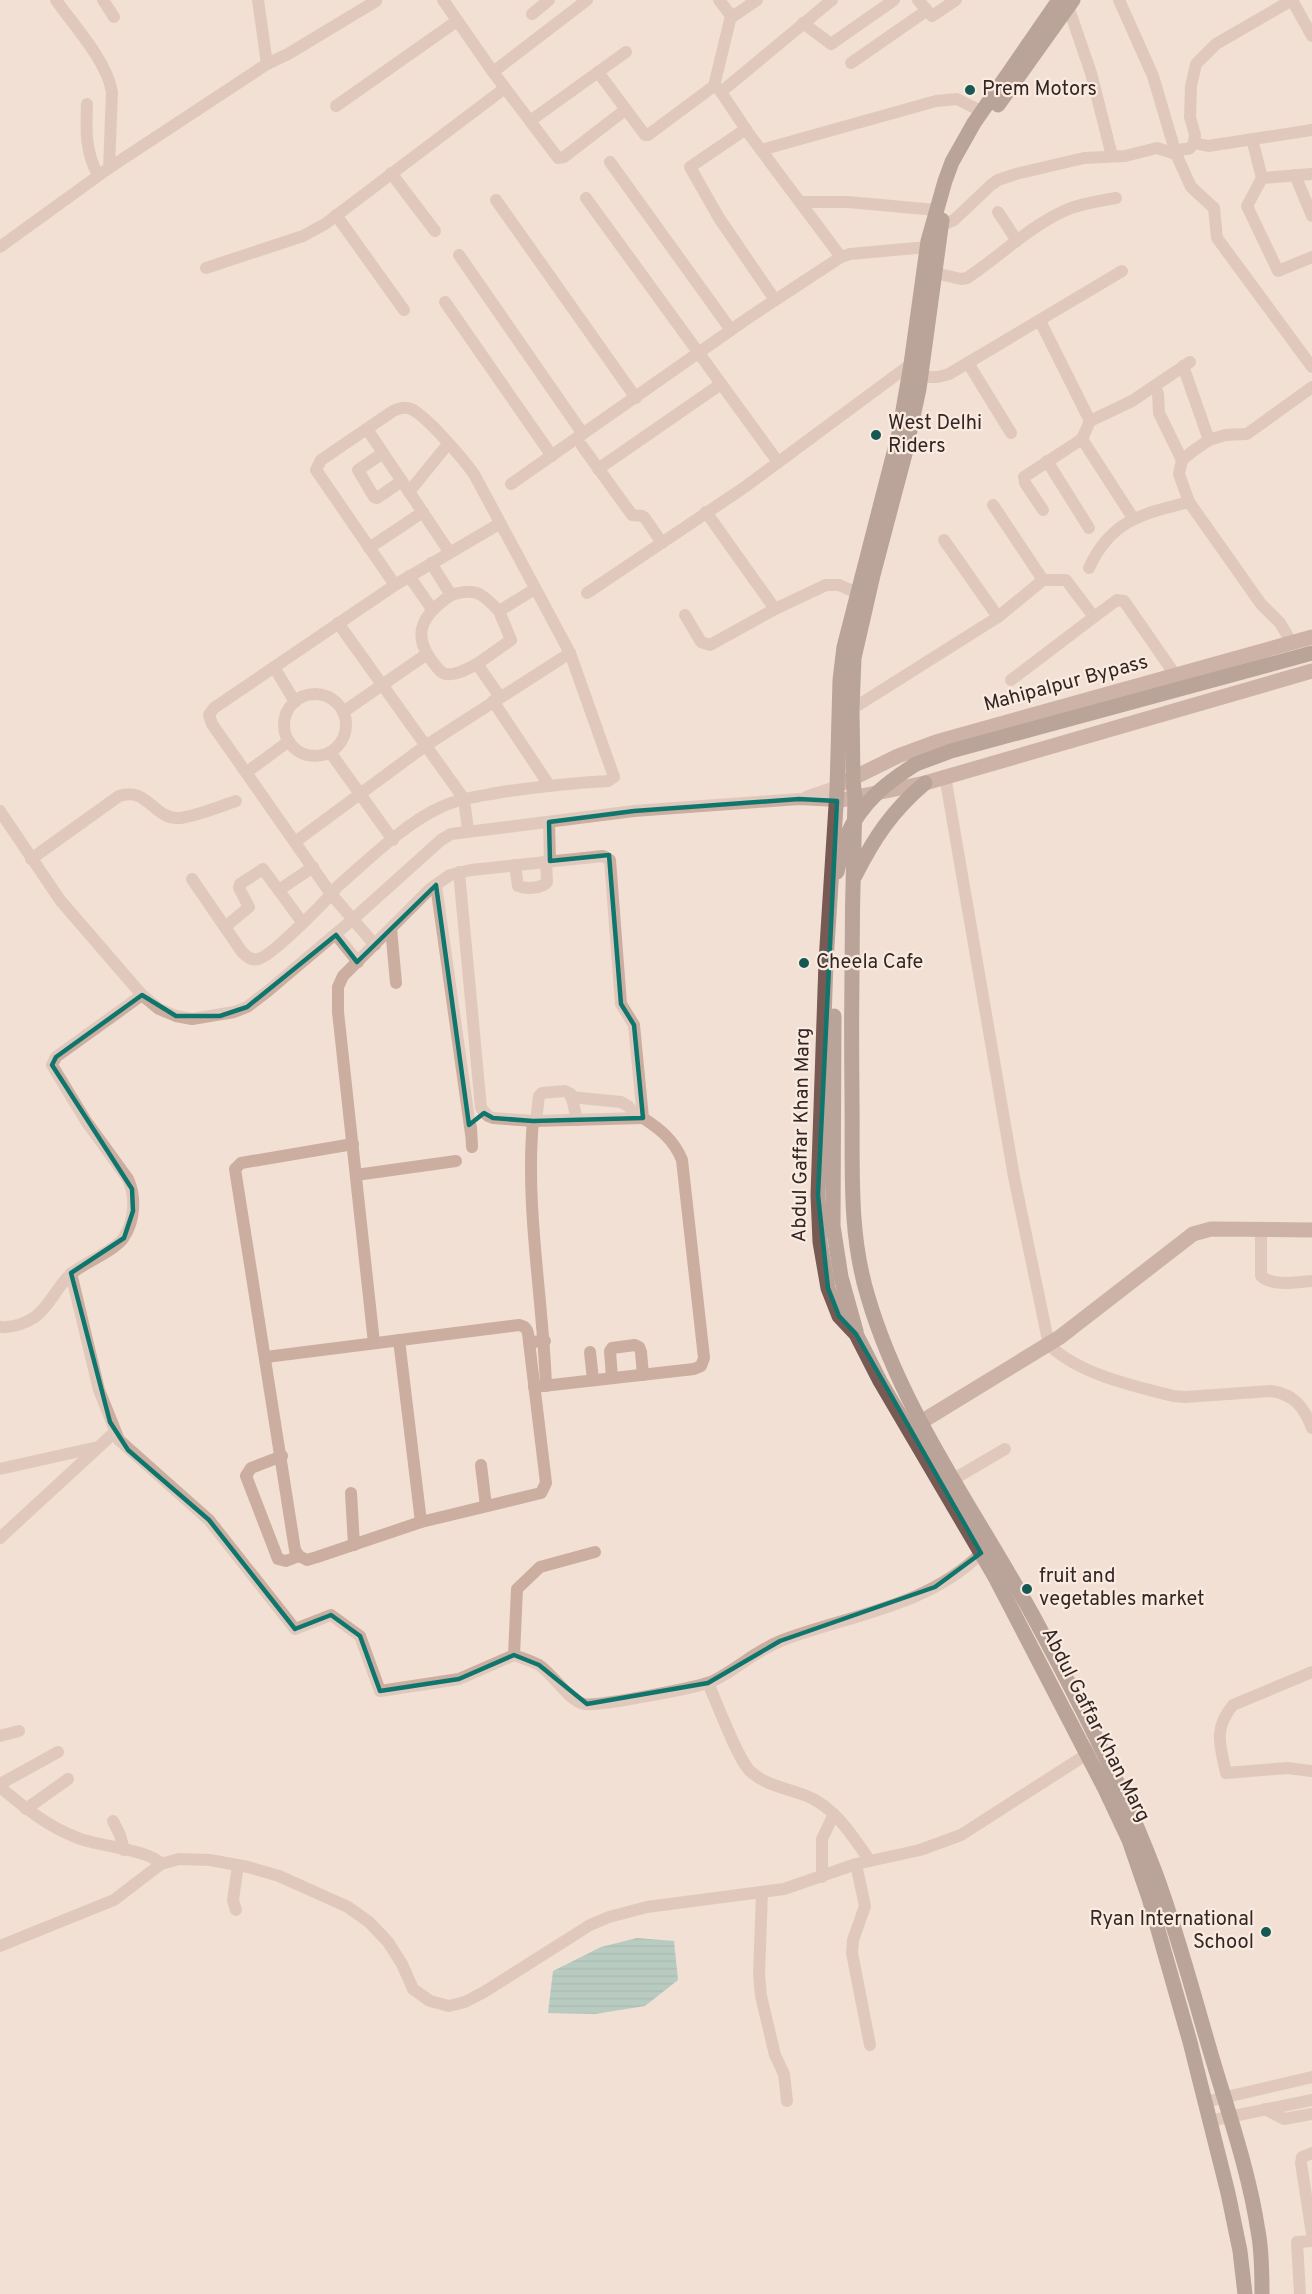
<svg xmlns="http://www.w3.org/2000/svg" width="1312" height="2294" viewBox="0 0 1312 2294" font-family="Overpass,sans-serif">
	<style>
		.water { fill: url(#water-rules) }
		.lines { fill: none; stroke-linecap: round; stroke-linejoin: round }
		.street { stroke: #cbae9f; stroke-width: 12 }
		.secondary { stroke: #9e7b71; stroke-width: 15 }
		.primary { stroke: #775a53; stroke-width: 15 }
		.primary-bridge { stroke: #775a53; stroke-width: 15 }
		.marked { fill: none; stroke: #0f766e; stroke-width: 4.5; stroke-linejoin: round }
		.poi-dot { fill: #165854; stroke: #faebe0; stroke-width: 2 }
		.labels { text-anchor: middle; dominant-baseline: central; stroke-width: 4.5; stroke-linejoin: round; paint-order: stroke }
		.poi-label { font-size: 20px; fill: #342624; stroke: #faebe0; text-anchor: start }
		.street-label { font-size: 20px; fill: #342624; stroke: #faebe0 }
	</style>
	<defs>
		<pattern id="water-rules" width="6" height="5" patternUnits="userSpaceOnUse" patternTransform="scale(1.5)"><rect width="6" height="5" fill="#71b2ac"/><path d="M0 2.5h6" fill="none" stroke="#5e918c"/></pattern>
	</defs>
	<rect width="100%" height="100%" fill="#f2e0d4"/>
	<!-- water -->
	<path class="water" d="M 637,1938 L 674,1941 L 678,1980 L 645,2006 L 595,2014 L 548,2013 L 553,1971 L 601,1947 Z"/>
	<g class="lines">
		<!-- street -->
		<g class="street">
			<path d="M 103,0 L 114,17"/>
			<path d="M 258,0 L 267,64"/>
			<path d="M 443,0 L 493,72 L 558,158 L 564,157 L 625,110"/>
			<path d="M 719,0 L 732,17 L 757,0"/>
			<path d="M 918,0 L 932,16 L 956,0"/>
			<path d="M 1119,0 L 1153,76 L 1176,154 L 1191,187 L 1214,208 L 1217,238 L 1312,367"/>
			<path d="M 1292,0 L 1312,36"/>
			<path d="M 1068,6 L 1091,73 L 1112,156"/>
			<path d="M 532,14 L 549,0"/>
			<path d="M 803,23 L 831,44 L 894,0"/>
			<path d="M 851,63 L 926,11"/>
			<path d="M 493,72 L 587,0"/>
			<path d="M 598,72 L 645,135 L 648,135 L 714,86 L 731,16"/>
			<path d="M 714,86 L 719,89 L 749,134 L 841,257"/>
			<path d="M 727,87 L 832,0"/>
			<path d="M 87,104 C 86,130 85,151 98,175"/>
			<path d="M 336,106 L 457,21"/>
			<path d="M 530,121 L 626,52"/>
			<path d="M 746,129 L 690,167 L 719,218 L 775,300"/>
			<path d="M 1252,139 L 1262,178 L 1312,174"/>
			<path d="M 1194,143 L 1208,146 L 1312,130"/>
			<path d="M 761,150 L 936,101 L 957,99 L 981,111"/>
			<path d="M 610,162 L 731,330"/>
			<path d="M 109,168 L 267,64 L 288,54 L 376,1"/>
			<path d="M 391,173 L 435,231"/>
			<path d="M 1295,175 L 1312,216"/>
			<path d="M 1262,178 L 1247,206 L 1278,271 L 1312,257"/>
			<path d="M 586,198 L 778,462"/>
			<path d="M 496,200 L 636,398"/>
			<path d="M 800,202 L 848,202 L 936,210"/>
			<path d="M 998,212 L 1017,241"/>
			<path d="M 336,215 L 404,310"/>
			<path d="M 942,222 L 947,223 L 954,220 L 991,185 L 998,180 L 1016,174 L 1084,158 L 1125,156 L 1157,148 L 1176,154 L 1183,149 L 1189,149 L 1194,143 L 1195,135 L 1190,117 L 1191,86 L 1196,64 L 1216,44 L 1292,0"/>
			<path d="M 0,247 L 109,168 L 112,92 C 107,61 74,26 56,0"/>
			<path d="M 459,255 L 583,434"/>
			<path d="M 206,268 L 303,236 L 325,224 L 505,88"/>
			<path d="M 935,273 L 961,279 L 967,278 C 1000,256 1030,226 1066,210 C 1082,203 1100,201 1116,198"/>
			<path d="M 445,302 L 552,456"/>
			<path d="M 1040,321 L 1090,421"/>
			<path d="M 968,363 L 1011,433"/>
			<path d="M 1183,366 L 1209,440"/>
			<path d="M 921,377 L 938,377 L 949,374 L 1122,271"/>
			<path d="M 1155,386 L 1158,394 L 1159,413 L 1182,460"/>
			<path d="M 367,429 L 450,553"/>
			<path d="M 1082,439 L 1090,421 L 1132,401 L 1190,362"/>
			<path d="M 582,446 L 632,515 L 642,516 L 645,518 L 662,543"/>
			<path d="M 383,453 L 358,470 L 374,497 L 377,498 L 402,481"/>
			<path d="M 1047,461 L 1089,528"/>
			<path d="M 598,469 L 721,384"/>
			<path d="M 511,484 L 751,316 L 841,257 L 850,254 L 927,247"/>
			<path d="M 409,492 L 448,444"/>
			<path d="M 1043,510 L 1025,483 L 1024,477 L 1082,439 L 1133,518"/>
			<path d="M 706,512 L 775,609 L 826,585 L 839,585 L 857,593"/>
			<path d="M 944,540 L 998,617"/>
			<path d="M 369,548 L 423,512"/>
			<path d="M 431,563 L 451,595 C 425,613 410,632 432,661 C 436,666 440,673 446,674 C 456,676 468,668 477,664"/>
			<path d="M 1089,568 C 1111,520 1142,514 1189,502"/>
			<path d="M 409,576 L 432,609"/>
			<path d="M 1043,580 L 1066,580 L 1094,617 L 1117,600 L 1124,601 L 1176,676"/>
			<path d="M 395,585 L 499,524"/>
			<path d="M 587,593 L 742,489 L 911,364"/>
			<path d="M 451,595 C 475,587 482,593 499,611 L 535,589"/>
			<path d="M 499,611 L 511,640 L 477,664 L 500,697"/>
			<path d="M 685,615 L 701,642 L 710,645 L 775,609"/>
			<path d="M 338,623 L 464,799 L 468,830"/>
			<path d="M 1292,643 L 1280,623 L 1261,604 L 1189,502 L 1179,474 L 1182,460 L 1193,451 L 1209,440 L 1225,435 L 1247,434 L 1312,387"/>
			<path d="M 274,667 L 295,702"/>
			<path d="M 1011,680 L 1094,617"/>
			<circle cx="315" cy="725" r="31"/>
			<path d="M 493,701 L 549,785"/>
			<path d="M 852,709 L 998,617 L 1043,580 L 993,505"/>
			<path d="M 343,712 L 427,654"/>
			<path d="M 330,752 L 393,840"/>
			<path d="M 247,772 L 289,741"/>
			<path d="M 945,776 L 1014,1177 L 1049,1345 C 1079,1374 1133,1386 1173,1396 L 1185,1397 L 1271,1391 C 1294,1394 1304,1407 1312,1428"/>
			<path d="M 806,797 L 838,786"/>
			<path d="M 0,811 L 60,900 L 142,995 L 159,1009 L 176,1016 L 192,1019 L 234,1012 L 247,1007 L 268,991 L 352,920 L 441,840 L 451,834 L 634,811 L 799,799 L 837,801"/>
			<path d="M 549,822 L 550,861"/>
			<path d="M 295,842 L 425,746 L 570,653"/>
			<path d="M 31,859 L 119,796 C 147,786 154,819 178,818 C 192,818 221,806 236,801"/>
			<path d="M 515,865 L 518,886 C 525,889 541,889 547,882 L 546,861"/>
			<path d="M 459,872 L 481,1108 L 488,1116 L 493,1118 L 533,1121 L 643,1118"/>
			<path d="M 192,879 L 242,952 C 246,956 251,961 258,959 C 271,957 327,900 337,887 C 367,861 403,825 439,808 C 459,798 481,796 502,792 C 537,787 572,783 608,781 L 614,777 L 570,653 L 474,474 C 463,459 427,416 411,409 C 405,406 399,408 393,411 L 321,460 L 316,470 L 395,585 L 214,708 L 209,715 L 212,724 L 331,894 L 375,945"/>
			<path d="M 436,885 L 471,1134"/>
			<path d="M 279,890 L 313,867"/>
			<path d="M 225,927 L 249,907 L 239,888 L 240,884 L 263,869 L 302,922"/>
			<path d="M 391,928 L 396,983"/>
			<path d="M 336,935 L 358,962"/>
			<path d="M 571,1097 L 621,1102 L 628,1106 L 638,1118"/>
			<path d="M 533,1121 C 525,1207 543,1298 546,1386"/>
			<path d="M 536,1121 L 539,1096 L 542,1093 L 565,1091 L 571,1094 L 577,1120"/>
			<path d="M 471,1127 L 472,1147"/>
			<path d="M 353,1144 L 241,1163 L 235,1169 L 295,1550 L 299,1556 L 307,1560 L 317,1557 L 421,1522 L 541,1493 L 546,1483 L 529,1342"/>
			<path d="M 356,1175 L 456,1161"/>
			<path d="M 1261,1231 L 1261,1276 C 1273,1287 1297,1282 1312,1281"/>
			<path d="M 71,1273 L 99,1390 L 119,1440 L 209,1520 L 295,1629 L 331,1615 L 360,1636 L 380,1691 L 459,1679 L 514,1655 L 517,1589 L 540,1567 L 595,1552"/>
			<path d="M 0,1327 C 13,1328 24,1324 35,1317 C 50,1306 57,1286 71,1274 C 83,1263 117,1250 124,1237 C 135,1220 136,1197 128,1179 L 86,1121 L 52,1065 L 56,1057 L 142,995"/>
			<path d="M 399,1340 L 421,1522"/>
			<path d="M 374,1343 L 338,1012 L 338,987 L 343,976 L 430,889 L 450,875 L 471,870 L 603,856 L 610,860 L 621,1004 L 634,1025 L 643,1118 C 660,1129 674,1140 682,1160 L 704,1358 L 701,1366 L 694,1369 L 534,1387"/>
			<path d="M 590,1352 L 593,1380"/>
			<path d="M 266,1357 L 519,1325 C 529,1327 528,1334 529,1342 L 545,1341"/>
			<path d="M 612,1378 L 610,1351 L 612,1348 L 635,1345 L 639,1347 L 641,1352 L 643,1375"/>
			<path d="M 282,1456 L 251,1468 L 246,1476 L 278,1559 L 286,1561 L 299,1556"/>
			<path d="M 481,1465 L 486,1506"/>
			<path d="M 0,1469 L 98,1447"/>
			<path d="M 954,1479 L 1005,1449"/>
			<path d="M 351,1493 L 354,1545"/>
			<path d="M 0,1538 L 115,1432"/>
			<path d="M 514,1655 C 522,1658 532,1661 539,1665 C 553,1674 568,1700 584,1704 C 596,1707 700,1687 713,1681 C 737,1669 758,1649 783,1640 C 850,1615 929,1606 981,1553"/>
			<path d="M 1312,1672 L 1233,1705 C 1213,1729 1220,1745 1226,1773 L 1287,1768 L 1312,1771"/>
			<path d="M 708,1683 C 717,1703 736,1755 749,1770 C 765,1786 787,1788 807,1796 C 836,1808 853,1837 870,1861"/>
			<path d="M 0,1736 L 19,1731"/>
			<path d="M 0,1784 L 58,1752"/>
			<path d="M 0,1787 C 24,1807 48,1827 78,1838 C 97,1846 151,1850 161,1864"/>
			<path d="M 26,1809 L 68,1779"/>
			<path d="M 113,1821 L 120,1835 L 124,1850"/>
			<path d="M 856,1864 L 865,1906 L 853,1940 L 852,1953 L 870,2045"/>
			<path d="M 822,1877 L 822,1839 L 834,1814"/>
			<path d="M 762,1893 L 759,1975 L 761,1996 L 775,2055 L 784,2074 L 787,2101"/>
			<path d="M 236,1910 L 233,1900 L 238,1865"/>
			<path d="M 0,1946 L 114,1900 L 161,1864 L 179,1859 L 210,1860 L 248,1867 L 279,1876 L 348,1907 L 369,1922 L 388,1942 L 402,1964 L 413,1989 L 430,2001 L 449,2006 L 465,2002 L 484,1992 L 590,1925 L 609,1917 L 647,1907 L 784,1889 L 856,1864 L 920,1850 L 961,1835 L 1095,1749"/>
			<path d="M 1205,2102 L 1312,2077"/>
			<path d="M 1265,2109 L 1284,2119 L 1312,2114"/>
			<path d="M 1209,2121 L 1312,2100"/>
			<path d="M 1312,2153 L 1302,2157 L 1301,2163 L 1312,2234"/>
			<path d="M 1300,2294 L 1297,2242 L 1312,2241"/>
		</g>
		<!-- secondary -->
		<g class="secondary">
			<path d="M 843,783 L 898,756 L 936,742 L 1312,637"/>
			<path d="M 837,801 L 925,783 L 1312,671"/>
			<path d="M 921,1422 L 1060,1337 L 1193,1234 L 1211,1229 L 1312,1230"/>
		</g>
		<!-- primary -->
		<g class="primary">
			<path d="M 1059,0 L 974,123 L 952,162 L 945,181 L 928,241 L 911,364 L 899,433 L 844,647 L 840,680 L 837,790 L 826,962 L 818,1195 L 820,1242 L 828,1288 L 839,1316 L 856,1334 L 880,1381 L 995,1577 L 1105,1789 L 1129,1840 L 1149,1898 L 1190,2042 L 1228,2193 L 1240,2251 L 1245,2294"/>
			<path d="M 998,105 L 1073,0"/>
			<path d="M 942,220 L 919,389 L 905,454 L 873,575 L 854,658 L 852,709 L 853,780 L 855,798 C 852,899 851,999 852,1100 C 853,1167 848,1232 868,1297 C 901,1410 975,1511 1032,1614 C 1077,1697 1121,1783 1155,1872 C 1177,1931 1193,1993 1211,2054 C 1228,2112 1249,2171 1258,2231 C 1262,2251 1262,2273 1262,2294"/>
			<path d="M 916,764 L 951,751 L 1312,653"/>
			<path d="M 855,876 C 874,838 892,811 925,783"/>
			<path d="M 834,1016 L 833,1226 L 841,1277 L 856,1331"/>
		</g>
		<!-- primary-bridge -->
		<path class="primary-bridge" d="M 837,872 C 840,860 842,846 847,835 C 862,802 886,783 916,764"/>
	</g>
	<!-- marked area -->
	<path d="M0 0H1312V2294H0ZM 799,799 L 837,801 L 818,1195 L 828,1288 L 839,1316 L 856,1334 L 981,1553 L 935,1587 L 780,1641 L 708,1683 L 587,1704 L 539,1665 L 514,1655 L 459,1679 L 380,1691 L 360,1636 L 331,1615 L 295,1629 L 209,1520 L 128,1450 L 110,1422 L 71,1273 L 124,1238 L 133,1211 L 132,1189 L 52,1065 L 56,1057 L 142,995 L 176,1016 L 220,1016 L 247,1007 L 336,935 L 357,962 L 436,885 L 469,1125 L 484,1113 L 493,1118 L 533,1121 L 643,1118 L 634,1025 L 621,1004 L 609,855 L 550,861 L 549,822 L 634,811 Z" fill="#f2e0d4" fill-opacity=".55" fill-rule="evenodd"/>
	<path class="marked" d="M 799,799 L 837,801 L 818,1195 L 828,1288 L 839,1316 L 856,1334 L 981,1553 L 935,1587 L 780,1641 L 708,1683 L 587,1704 L 539,1665 L 514,1655 L 459,1679 L 380,1691 L 360,1636 L 331,1615 L 295,1629 L 209,1520 L 128,1450 L 110,1422 L 71,1273 L 124,1238 L 133,1211 L 132,1189 L 52,1065 L 56,1057 L 142,995 L 176,1016 L 220,1016 L 247,1007 L 336,935 L 357,962 L 436,885 L 469,1125 L 484,1113 L 493,1118 L 533,1121 L 643,1118 L 634,1025 L 621,1004 L 609,855 L 550,861 L 549,822 L 634,811 Z"/>
	<!-- markers -->
	<g class="poi-dot">
		<circle cx="970" cy="90" r="6"/>
		<circle cx="876" cy="435" r="6"/>
		<circle cx="804" cy="963" r="6"/>
		<circle cx="1027" cy="1589" r="6"/>
		<circle cx="1266" cy="1932" r="6"/>
	</g>
	<g class="labels">
		<!-- poi labels -->
		<g class="poi-label">
			<text x="982" y="90">Prem Motors</text>
			<text x="888" y="424">West Delhi<tspan x="888" dy="23">Riders</tspan></text>
			<text x="816" y="963">Cheela Cafe</text>
			<text x="1039" y="1577">fruit and<tspan x="1039" dy="23">vegetables market</tspan></text>
			<text x="1254" y="1920" text-anchor="end">Ryan International<tspan x="1254" dy="23">School</tspan></text>
		</g>
		<!-- street labels -->
		<g class="street-label">
			<text transform="translate(1066 684) rotate(-15)">Mahipalpur Bypass</text>
			<text transform="translate(802 1135) rotate(-89)">Abdul Gaffar Khan Marg</text>
			<text transform="translate(1095 1725) rotate(63)">Abdul Gaffar Khan Marg</text>
		</g>
	</g>
</svg>
